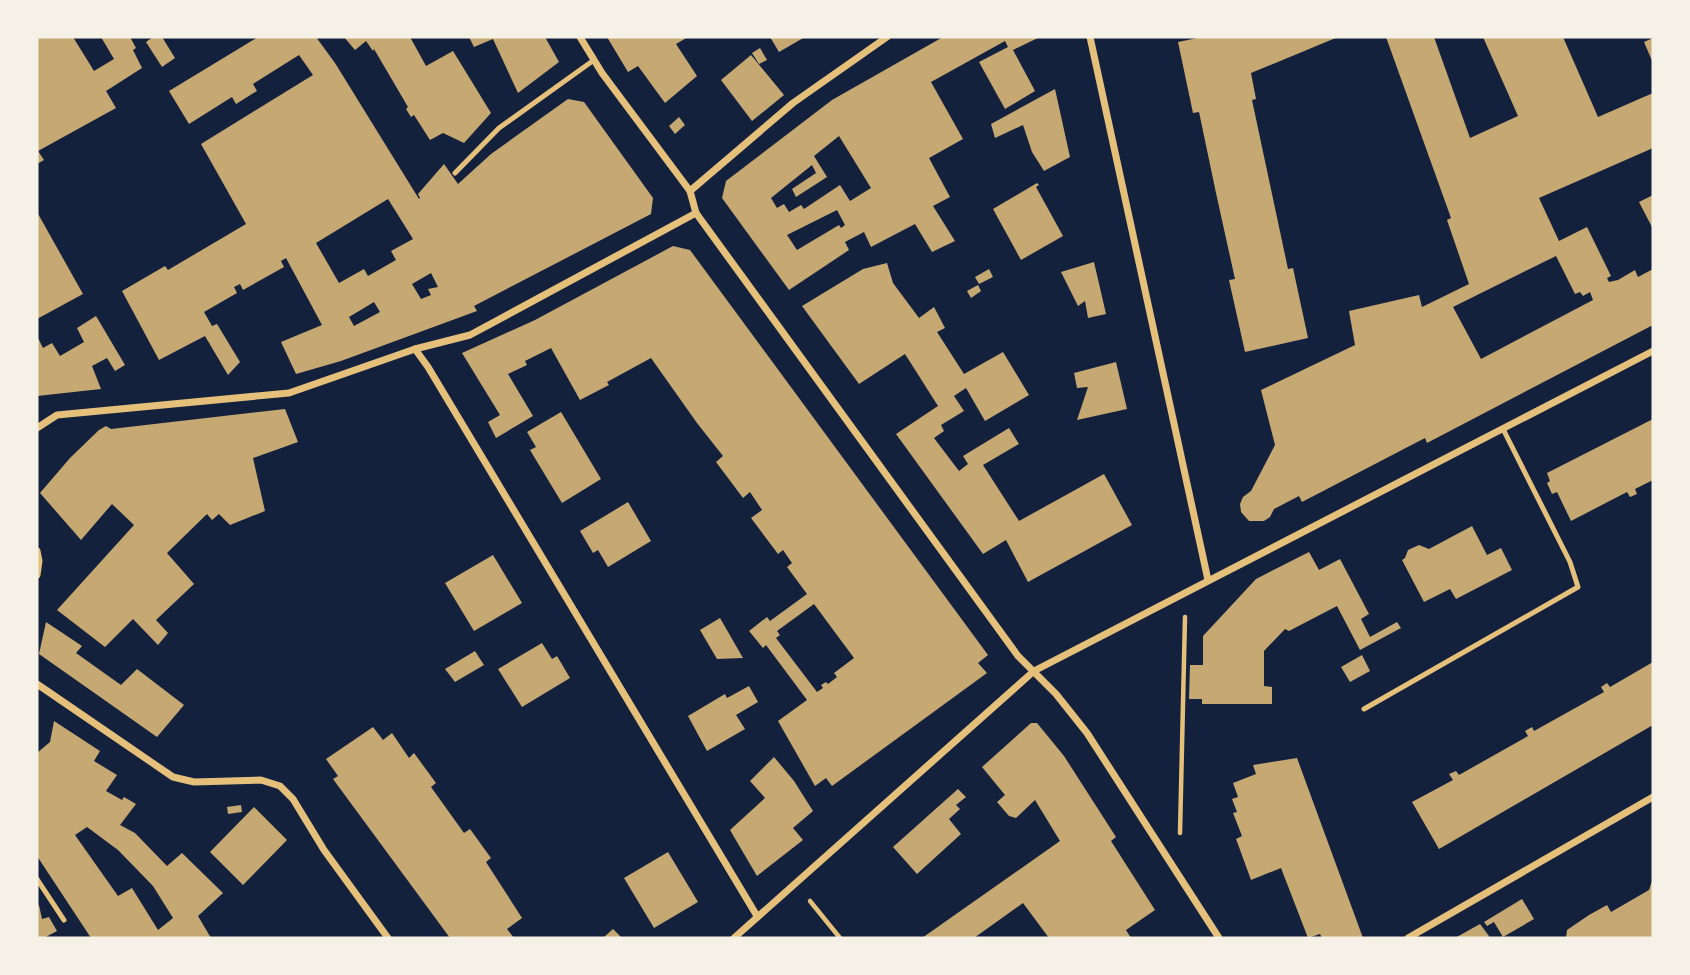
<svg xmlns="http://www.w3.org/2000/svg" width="1690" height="975" viewBox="0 0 1690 975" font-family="Figtree,sans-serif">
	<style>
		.building { fill: #c6a872; fill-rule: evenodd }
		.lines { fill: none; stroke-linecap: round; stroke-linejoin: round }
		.path { stroke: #e5c07b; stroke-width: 4.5 }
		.service { stroke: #e5c07b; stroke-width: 5 }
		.minor { stroke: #e5c07b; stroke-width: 7 }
	</style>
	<rect width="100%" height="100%" fill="#14213d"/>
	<!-- building -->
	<g class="building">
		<path d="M 37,37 L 73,37 L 94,71 L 114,59 L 101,37 L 130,37 L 136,48 L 133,50 L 142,68 L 106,91 L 116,108 L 38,151 L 44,160 L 37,164 Z"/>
		<path d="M 153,37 L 162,37 L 175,58 L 162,67 L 146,42 Z"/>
		<path d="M 258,37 L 316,37 L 335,63 L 419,199 L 420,198 L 418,194 L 444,164 L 458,184 L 491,154 L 568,99 L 584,102 L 653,198 L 651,214 L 474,306 L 477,311 L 341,361 L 296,374 L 281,342 L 322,325 L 286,258 L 281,261 L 284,267 L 243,290 L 240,284 L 234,287 L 237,293 L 204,312 L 212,326 L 217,324 L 240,362 L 228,375 L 205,336 L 159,360 L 122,291 L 165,266 L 168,270 L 246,224 L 201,144 L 313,75 L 299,55 L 253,84 L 257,91 L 236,104 L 232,97 L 189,124 L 169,91 ZM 388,199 L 413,239 L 391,251 L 396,260 L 368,276 L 364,269 L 339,283 L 316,243 ZM 431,273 L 438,287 L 428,289 L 431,295 L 421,299 L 412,284 ZM 374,302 L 380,312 L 354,326 L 349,317 Z"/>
		<path d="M 344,37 L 410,37 L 426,66 L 453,51 L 491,113 L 464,143 L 443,133 L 430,140 L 414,115 L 411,117 L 406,109 L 408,107 L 374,49 L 373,51 L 366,41 L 355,50 Z"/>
		<path d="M 469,37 L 545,37 L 559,62 L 518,93 L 493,39 L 474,47 Z"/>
		<path d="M 607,37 L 688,37 L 676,44 L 697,76 L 665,103 L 638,66 L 628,72 Z"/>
		<path d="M 770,37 L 805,37 L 779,52 Z"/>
		<path d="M 943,37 L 1040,37 L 1013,50 L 1035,91 L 1005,109 L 979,62 L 1008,47 L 1005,41 L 931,82 L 963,139 L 929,158 L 950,197 L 933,206 L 955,241 L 932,252 L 915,224 L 871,247 L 864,232 L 845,242 L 849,250 L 789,290 L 722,198 L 726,181 L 832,100 ZM 839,136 L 871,188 L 850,201 L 840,185 L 804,209 L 801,205 L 789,212 L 784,204 L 777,208 L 771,198 L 812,165 L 816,173 L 792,189 L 796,197 L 827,177 L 814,156 ZM 837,210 L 845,225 L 841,228 L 839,225 L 797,250 L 787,235 Z"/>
		<path d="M 1202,37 L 1338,37 L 1251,73 L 1256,99 L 1252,100 L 1288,269 L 1293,268 L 1308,338 L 1245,352 L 1229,280 L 1235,279 L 1216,193 L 1199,112 L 1193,113 L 1178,42 Z"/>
		<path d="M 1386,37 L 1434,37 L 1470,138 L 1518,116 L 1483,37 L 1563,37 L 1598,117 L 1653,93 L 1653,148 L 1539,198 L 1559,241 L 1587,227 L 1611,276 L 1607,278 L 1609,282 L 1618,280 L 1635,270 L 1638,277 L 1653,269 L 1653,325 L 1427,443 L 1425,438 L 1302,502 L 1299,496 L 1274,509 L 1270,517 L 1264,521 L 1249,521 L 1241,512 L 1240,504 L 1243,497 L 1251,491 L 1275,445 L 1261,390 L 1355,345 L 1349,311 L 1419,295 L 1422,307 L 1469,284 L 1447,220 L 1451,218 ZM 1556,256 L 1575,294 L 1580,292 L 1583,296 L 1590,292 L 1593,300 L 1481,359 L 1453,307 Z"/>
		<path d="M 1653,38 L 1653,63 L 1644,42 Z"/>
		<path d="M 760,48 L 767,60 L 759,64 L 752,53 Z"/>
		<path d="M 751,55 L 784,95 L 752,121 L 721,80 Z"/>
		<path d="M 1055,89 L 1070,157 L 1044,171 L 1032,152 L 1023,125 L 995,138 L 991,124 Z"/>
		<path d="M 679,117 L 685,125 L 675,134 L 669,126 Z"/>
		<path d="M 1037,183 L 1039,185 L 1036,187 L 1063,236 L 1021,260 L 993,209 Z"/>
		<path d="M 1653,195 L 1653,229 L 1639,202 Z"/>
		<path d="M 37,212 L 83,294 L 37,319 Z"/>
		<path d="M 673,246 L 690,250 L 988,655 L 978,663 L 987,673 L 832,786 L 826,778 L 815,786 L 778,721 L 807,700 L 766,645 L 763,648 L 749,631 L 767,617 L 770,621 L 807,594 L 787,567 L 792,563 L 783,550 L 778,554 L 751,518 L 762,510 L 750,492 L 743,498 L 716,462 L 723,456 L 697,423 L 651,358 L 607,382 L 609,385 L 580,400 L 551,348 L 525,361 L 527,365 L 508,374 L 533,416 L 496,438 L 488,422 L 500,415 L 462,353 L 535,320 ZM 814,604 L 854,658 L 834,673 L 837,677 L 828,684 L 826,682 L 821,685 L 823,688 L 817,692 L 776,638 L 780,635 L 777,631 Z"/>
		<path d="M 1094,262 L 1106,314 L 1088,318 L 1085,301 L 1078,306 L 1061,272 Z"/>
		<path d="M 887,263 L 893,283 L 919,318 L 934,307 L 945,328 L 937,332 L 964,374 L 1003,352 L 1029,395 L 985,421 L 966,388 L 954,396 L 964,411 L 941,425 L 944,431 L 934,438 L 959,471 L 968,464 L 963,456 L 1009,428 L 1019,444 L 983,465 L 1019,521 L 1104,474 L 1132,525 L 1028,582 L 1006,540 L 983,554 L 896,434 L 938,406 L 905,354 L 859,384 L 802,306 L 863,269 Z"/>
		<path d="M 989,269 L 993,277 L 979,284 L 975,277 Z"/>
		<path d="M 978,285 L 981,291 L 971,298 L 967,291 Z"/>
		<path d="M 96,316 L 125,365 L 115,371 L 107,358 L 92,366 L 101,389 L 37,396 L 37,336 L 43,348 L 52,343 L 60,356 L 84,342 L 77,328 Z"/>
		<path d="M 1116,362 L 1127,409 L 1077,420 L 1088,387 L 1077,388 L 1074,373 Z"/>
		<path d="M 285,409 L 298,442 L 253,458 L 265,511 L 230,525 L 219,514 L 212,520 L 207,514 L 167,553 L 194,584 L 156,620 L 168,633 L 158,645 L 133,619 L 105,647 L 57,610 L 134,525 L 112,504 L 81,540 L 40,493 L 70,458 L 99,430 L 106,426 L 111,429 Z"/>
		<path d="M 561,412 L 601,479 L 562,503 L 530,450 L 536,447 L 527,432 Z"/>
		<path d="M 1653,419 L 1653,480 L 1635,489 L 1637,494 L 1630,497 L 1627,492 L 1571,521 L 1557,492 L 1552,494 L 1547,483 L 1550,481 L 1547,473 Z"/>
		<path d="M 628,502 L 651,541 L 608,567 L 598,550 L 593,553 L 580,531 Z"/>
		<path d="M 1472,526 L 1487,555 L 1501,548 L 1512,570 L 1456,599 L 1450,589 L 1424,602 L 1402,560 L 1405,558 L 1408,550 L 1419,545 L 1429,549 Z"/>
		<path d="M 1309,552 L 1319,570 L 1340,559 L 1369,614 L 1361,619 L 1370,637 L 1397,622 L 1401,628 L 1360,650 L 1337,606 L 1289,631 L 1285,629 L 1264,651 L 1264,686 L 1272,687 L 1272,704 L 1202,704 L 1202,699 L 1189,699 L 1190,665 L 1203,665 L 1203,636 L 1256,579 Z"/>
		<path d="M 493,555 L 522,603 L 474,631 L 445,583 Z"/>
		<path d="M 720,618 L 743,658 L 717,659 L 700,630 Z"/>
		<path d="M 46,622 L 82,646 L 76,653 L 121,685 L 137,669 L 184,705 L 157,737 L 39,654 Z"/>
		<path d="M 542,643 L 552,659 L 557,656 L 570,678 L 522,707 L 498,669 Z"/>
		<path d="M 475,651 L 484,665 L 455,682 L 445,669 Z"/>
		<path d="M 1362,655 L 1370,671 L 1350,682 L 1341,667 Z"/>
		<path d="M 1653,662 L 1653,725 L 1439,849 L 1412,802 L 1453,780 L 1449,774 L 1456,771 L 1459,775 L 1528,736 L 1525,731 L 1532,727 L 1534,731 L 1604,692 L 1601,687 L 1607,683 L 1610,687 Z"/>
		<path d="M 749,686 L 758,702 L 736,715 L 745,729 L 707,751 L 688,716 L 725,694 L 727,698 Z"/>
		<path d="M 54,721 L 100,751 L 94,761 L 117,775 L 106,791 L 122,800 L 124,797 L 136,804 L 120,825 L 135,833 L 167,866 L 182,853 L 223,893 L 198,916 L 211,938 L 91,938 L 37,856 L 37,753 L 50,742 ZM 87,827 L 118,850 L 153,886 L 173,918 L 158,930 L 132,888 L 118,896 L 75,835 Z"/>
		<path d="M 1031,723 L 1037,723 L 1064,756 L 1116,837 L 1111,841 L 1155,910 L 1126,930 L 1131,938 L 1049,938 L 1023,903 L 974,938 L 922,938 L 1060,841 L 1035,800 L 1016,818 L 1009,816 L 997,802 L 1005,795 L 982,767 Z"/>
		<path d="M 373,727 L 383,740 L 392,733 L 409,758 L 414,753 L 436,783 L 431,787 L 464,833 L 470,829 L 491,858 L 486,862 L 522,918 L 507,929 L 514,938 L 450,938 L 333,779 L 338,776 L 326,759 Z"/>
		<path d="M 774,757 L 794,781 L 813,811 L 793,828 L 803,840 L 757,876 L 730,830 L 765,798 L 750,781 Z"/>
		<path d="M 1297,758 L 1363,938 L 1322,938 L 1320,934 L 1308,938 L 1281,868 L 1251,880 L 1239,847 L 1236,839 L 1242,836 L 1233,813 L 1237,812 L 1232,799 L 1238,797 L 1233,783 L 1256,774 L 1253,765 Z"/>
		<path d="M 958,789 L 966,797 L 956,805 L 960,809 L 949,819 L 961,834 L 917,874 L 893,847 Z"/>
		<path d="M 241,805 L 242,812 L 228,814 L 227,807 Z"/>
		<path d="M 254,807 L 287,840 L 243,885 L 210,852 Z"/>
		<path d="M 668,852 L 698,902 L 654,928 L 624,878 Z"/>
		<path d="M 1653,878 L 1653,938 L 1566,938 L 1567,930 L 1589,915 L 1607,905 L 1611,912 L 1649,890 Z"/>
		<path d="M 1522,899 L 1534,919 L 1503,937 L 1494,922 L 1487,926 L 1484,922 Z"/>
		<path d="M 39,905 L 42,919 L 49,917 L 57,931 L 44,938 L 37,938 L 37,906 Z"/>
		<path d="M 1480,924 L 1489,936 L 1488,938 L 1455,938 Z"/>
		<path d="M 613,929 L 622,938 L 603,938 Z"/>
	</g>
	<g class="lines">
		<!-- path -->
		<g class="path">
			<path d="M 1180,833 L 1185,617"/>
			<path d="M 810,901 L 840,938"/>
		</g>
		<!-- service -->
		<g class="service">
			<path d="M 455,173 L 499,128 L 594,60"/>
			<path d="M 1364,709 L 1578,587 L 1570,562 L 1503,429"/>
			<path d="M 37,879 L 64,920"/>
		</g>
		<!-- minor -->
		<g class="minor">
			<path d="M 580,37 L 602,73 L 690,191 L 696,213 L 1018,656 L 1056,694 L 1087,733 L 1219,938"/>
			<path d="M 1090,37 L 1208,580"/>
			<path d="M 690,191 L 793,103 L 887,37"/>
			<path d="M 415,349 L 428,367 L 757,916"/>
			<path d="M 37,428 L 57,415 L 289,393 L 415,349 L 470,335 L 696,213"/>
			<path d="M 37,551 L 39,561 L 37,575"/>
			<path d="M 37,684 L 173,777 L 194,782 L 261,780 L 280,786 L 293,799 L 324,850 L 388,938"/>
			<path d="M 734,938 L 1034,671 L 1653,351"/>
			<path d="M 1408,938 L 1653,797"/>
		</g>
	</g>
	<!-- border -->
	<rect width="1690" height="975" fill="none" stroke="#f6f1e7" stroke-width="77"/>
</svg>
